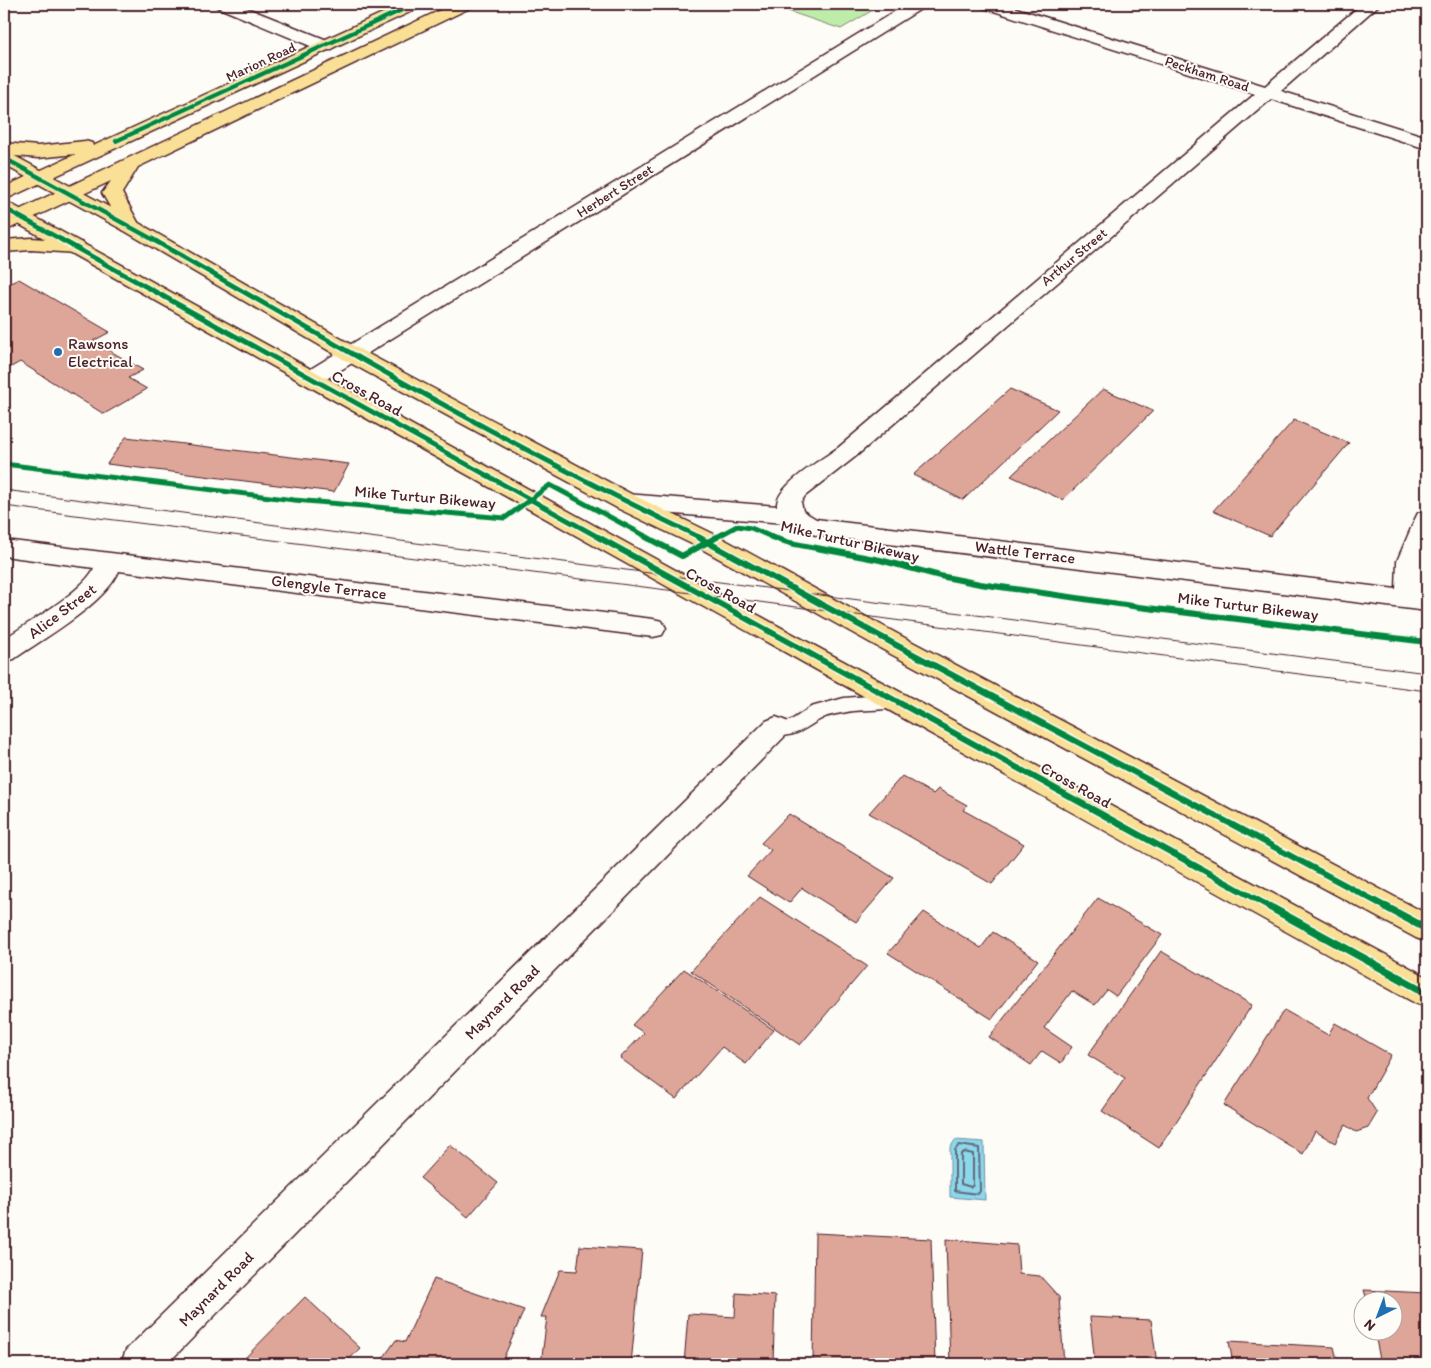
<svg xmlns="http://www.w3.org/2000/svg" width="1431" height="1368" viewBox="0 0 1431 1368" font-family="Itim,sans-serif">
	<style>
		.green { fill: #beedab; stroke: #84866b }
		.water { fill: #8bd7ec; stroke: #718d9f }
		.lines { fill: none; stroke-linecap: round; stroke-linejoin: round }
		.shore { stroke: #646978; stroke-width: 2 }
		.building { fill: #dea698; stroke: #4a1f2b }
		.service-casing { stroke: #4a1f2b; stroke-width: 3 }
		.minor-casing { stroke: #4a1f2b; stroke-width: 3 }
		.primary-casing { stroke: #4a1f2b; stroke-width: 3 }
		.trunk-casing { stroke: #4a1f2b; stroke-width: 3 }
		.service { fill: #fdfcf7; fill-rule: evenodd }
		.minor { fill: #fdfcf7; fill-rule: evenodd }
		.primary { fill: #fadf96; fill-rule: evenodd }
		.trunk { fill: #fadf96; fill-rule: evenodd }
		.tram { stroke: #4a1f2b; stroke-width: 1 }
		.cycleway-far3-casing { stroke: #fdfcf7; stroke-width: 6 }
		.cycleway-far2-casing { stroke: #fdfcf7; stroke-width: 8 }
		.cycleway-far1-casing { stroke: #fdfcf7; stroke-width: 9 }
		.cycleway-casing { stroke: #fdfcf7; stroke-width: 11 }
		.cycleway-far3 { stroke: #00873e; stroke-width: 4.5 }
		.cycleway-far2 { stroke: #00873e; stroke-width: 5 }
		.cycleway-far1 { stroke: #00873e; stroke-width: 6 }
		.cycleway { stroke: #00873e; stroke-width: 8 }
		.poi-dot { fill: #1f6fb2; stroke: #fdfcf7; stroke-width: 2 }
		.labels { text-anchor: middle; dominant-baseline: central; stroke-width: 4; stroke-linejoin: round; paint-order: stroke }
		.far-street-label { font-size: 14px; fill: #4a1f2b; stroke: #fdfcf7 }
		.poi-label { font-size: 16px; fill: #4a1f2b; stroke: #fdfcf7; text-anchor: start }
		.street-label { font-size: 16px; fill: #4a1f2b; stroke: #fdfcf7 }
	</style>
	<rect width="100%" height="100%" fill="#fdfcf7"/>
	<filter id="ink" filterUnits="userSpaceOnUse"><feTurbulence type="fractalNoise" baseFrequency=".02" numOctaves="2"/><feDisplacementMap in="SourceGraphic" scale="10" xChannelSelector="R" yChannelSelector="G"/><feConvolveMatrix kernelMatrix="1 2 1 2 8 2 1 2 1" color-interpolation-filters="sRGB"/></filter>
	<g filter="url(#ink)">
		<!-- green -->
		<path class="green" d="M 767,4 L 883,4 L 841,29 Z"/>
		<!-- water -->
		<path class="water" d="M 955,1140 L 984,1142 L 985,1200 L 950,1197 L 950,1148 Z"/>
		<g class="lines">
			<!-- shore -->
			<g class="shore">
				<path d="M 959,1145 L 979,1148 L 980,1191 L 978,1194 L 955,1191 L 955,1150 Z"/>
				<path d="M 964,1152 L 973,1154 L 973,1185 L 971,1187 L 961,1184 L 961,1154 Z"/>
			</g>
		</g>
		<!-- building -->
		<g class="building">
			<path d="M 19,279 L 110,332 L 93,341 L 143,370 L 128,378 L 147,389 L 104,414 L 20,362 L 4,371 L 4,286 Z"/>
			<path d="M 1010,389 L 1058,410 L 963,500 L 913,475 Z"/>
			<path d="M 1103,389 L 1153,411 L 1063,500 L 1011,476 Z"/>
			<path d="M 1294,420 L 1349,443 L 1270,536 L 1213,511 Z"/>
			<path d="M 126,437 L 349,464 L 334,492 L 107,464 Z"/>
			<path d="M 902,776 L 933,794 L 938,789 L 967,805 L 963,810 L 1024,844 L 992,884 L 869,813 Z"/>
			<path d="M 789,814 L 894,878 L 856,922 L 802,888 L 789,903 L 747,876 L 771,850 L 761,843 Z"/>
			<path d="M 760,897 L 867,966 L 800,1045 L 691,971 Z"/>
			<path d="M 1098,898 L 1162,935 L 1116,996 L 1107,990 L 1095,1005 L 1072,991 L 1044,1028 L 1072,1047 L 1061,1063 L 1042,1051 L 1031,1065 L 989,1037 Z"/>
			<path d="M 924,912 L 981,948 L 993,932 L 1038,960 L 992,1019 L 888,953 Z"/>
			<path d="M 1161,951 L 1252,1005 L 1159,1148 L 1102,1111 L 1125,1078 L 1088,1055 Z"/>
			<path d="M 684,969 L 774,1030 L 746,1064 L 722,1047 L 676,1099 L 620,1058 L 644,1033 L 632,1025 Z"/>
			<path d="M 1284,1010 L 1328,1035 L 1335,1023 L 1391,1055 L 1367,1098 L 1377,1113 L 1368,1128 L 1356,1132 L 1345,1125 L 1335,1143 L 1315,1131 L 1303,1154 L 1224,1105 Z"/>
			<path d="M 450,1145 L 498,1183 L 468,1217 L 420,1178 Z"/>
			<path d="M 815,1233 L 931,1239 L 935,1364 L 813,1364 Z"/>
			<path d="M 946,1239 L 1017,1245 L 1019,1274 L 1040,1276 L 1059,1297 L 1064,1364 L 950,1364 Z"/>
			<path d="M 580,1246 L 642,1250 L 631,1364 L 541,1364 L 547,1317 L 541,1317 L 560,1270 L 577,1271 Z"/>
			<path d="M 434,1279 L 524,1310 L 501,1364 L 379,1364 L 396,1340 L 405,1342 Z"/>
			<path d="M 1364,1290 L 1427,1293 L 1427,1364 L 1381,1364 L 1374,1330 L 1394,1330 L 1394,1300 L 1367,1300 Z"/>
			<path d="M 736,1293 L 775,1296 L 773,1364 L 684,1364 L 688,1314 L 735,1317 Z"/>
			<path d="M 305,1297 L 360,1348 L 345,1364 L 239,1364 Z"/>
			<path d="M 1090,1317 L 1151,1320 L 1157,1364 L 1095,1364 Z"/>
			<path d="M 1229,1341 L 1334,1347 L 1338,1364 L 1233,1364 Z"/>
		</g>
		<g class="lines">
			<defs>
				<path id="service" d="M 894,694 L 901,696 L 903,701 L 901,706 C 882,712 861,708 842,713 C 836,714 829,715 823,718 C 803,728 795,741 769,733 L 766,728 L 769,723 L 790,721 L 811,707 L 844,698 Z"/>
				<g id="minor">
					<path d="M 215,4 L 237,4 L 332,42 L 334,46 L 332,50 L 320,50 L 217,7 Z"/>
					<path d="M 907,4 L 926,4 L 924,7 L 320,383 L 312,385 L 304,383 L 301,378 L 304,373 Z"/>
					<path d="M 979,4 L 1003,4 L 1265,86 L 1362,4 L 1380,4 L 1281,91 L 1427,137 L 1427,149 L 1271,99 L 855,457 L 805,496 L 801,502 L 803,511 L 816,519 L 1396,589 L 1397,561 L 1415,519 L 1418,513 L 1427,511 L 1427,550 L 1423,561 L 1422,592 L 1427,593 L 1427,611 L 816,535 L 795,530 L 785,523 L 626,510 L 617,508 L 614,502 L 617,496 L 626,494 L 777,506 C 775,486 824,458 839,447 L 1255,94 L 981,7 Z"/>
					<path d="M 4,540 L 653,619 L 662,621 L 666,628 L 662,635 L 653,637 L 119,571 C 105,604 44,638 14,659 L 4,662 L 4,639 C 26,624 84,591 94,568 L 4,556 Z"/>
					<path d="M 776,717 L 786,721 L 790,728 L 786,735 L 167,1364 L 121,1364 L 126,1350 L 766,721 Z"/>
				</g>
				<g id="primary">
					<path d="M 402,4 L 423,4 L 421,7 L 4,200 L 4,187 L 76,154 L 38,158 L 4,155 L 4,143 L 38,146 L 85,141 L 92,143 L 93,146 Z"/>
					<path d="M 453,4 L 474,4 L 472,7 L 138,167 L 122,193 L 140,226 L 137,230 L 130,232 L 123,230 L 102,193 L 111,181 L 11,228 L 4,230 L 4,217 Z"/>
					<path d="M 31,238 L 76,241 L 83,243 L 86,247 L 83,251 L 76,253 L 31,250 L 4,252 L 4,240 Z"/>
				</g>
				<g id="trunk">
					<path d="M 4,152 L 11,154 L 137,222 L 359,349 L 635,496 L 718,536 L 905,638 L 1427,914 L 1427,942 L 1416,938 L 887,652 L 700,548 L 617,508 L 343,359 L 123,230 L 4,165 Z"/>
					<path d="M 4,202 L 11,204 L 708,588 L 1427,977 L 1427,1007 L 1415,1003 C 944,742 474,478 4,216 Z"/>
				</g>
			</defs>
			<!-- service casing -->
			<use href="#service" class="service-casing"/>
			<!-- minor casing -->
			<use href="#minor" class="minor-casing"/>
			<!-- primary casing -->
			<use href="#primary" class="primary-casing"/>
			<!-- trunk casing -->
			<use href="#trunk" class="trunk-casing"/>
			<!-- service -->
			<use href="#service" class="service"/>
			<!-- minor -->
			<use href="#minor" class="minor"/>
			<!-- primary -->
			<use href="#primary" class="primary"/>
			<!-- trunk -->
			<use href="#trunk" class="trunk"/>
			<!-- tram -->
			<g class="tram">
				<path d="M 4,490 L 1427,673"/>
				<path d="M 4,506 L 699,594 L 1427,691"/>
			</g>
			<defs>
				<g id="cycleway-far3">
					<path d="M 116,141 L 415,4"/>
					<path d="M 4,158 L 154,240"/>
					<path d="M 4,208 L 62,240"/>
				</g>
				<g id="cycleway-far2">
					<path d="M 60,239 L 600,538"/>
					<path d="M 152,239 C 332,343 513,448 701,538"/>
					<path d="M 4,464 L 294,500 L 505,518 L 550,485 L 649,538"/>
					<path d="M 715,538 L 737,526 L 751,528 L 774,538"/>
				</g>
				<g id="cycleway-far1">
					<path d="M 598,537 L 1272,908"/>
					<path d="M 646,537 L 682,556 L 717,537"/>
					<path d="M 698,537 L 896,645 L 1388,908"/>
					<path d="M 771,537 L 790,543 L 880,560 L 940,576 L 980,584 L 1139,607 L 1427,642"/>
				</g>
				<g id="cycleway">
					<path d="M 1270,907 L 1427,993"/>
					<path d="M 1386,907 L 1427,929"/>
				</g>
			</defs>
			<!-- cycleway-far3 casing -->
			<use href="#cycleway-far3" class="cycleway-far3-casing"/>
			<!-- cycleway-far2 casing -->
			<use href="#cycleway-far2" class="cycleway-far2-casing"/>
			<!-- cycleway-far1 casing -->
			<use href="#cycleway-far1" class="cycleway-far1-casing"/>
			<!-- cycleway casing -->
			<use href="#cycleway" class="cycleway-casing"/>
			<!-- cycleway-far3 -->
			<use href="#cycleway-far3" class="cycleway-far3"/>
			<!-- cycleway-far2 -->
			<use href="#cycleway-far2" class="cycleway-far2"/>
			<!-- cycleway-far1 -->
			<use href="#cycleway-far1" class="cycleway-far1"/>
			<!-- cycleway -->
			<use href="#cycleway" class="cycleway"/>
		</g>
	</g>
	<!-- markers -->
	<circle class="poi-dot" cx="58" cy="352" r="5"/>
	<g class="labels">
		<!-- far-street labels -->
		<g class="far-street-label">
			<text transform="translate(261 62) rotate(-25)">Marion Road</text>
			<text transform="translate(1207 74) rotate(18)">Peckham Road</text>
			<text transform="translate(615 191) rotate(-32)">Herbert Street</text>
			<text transform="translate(1074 257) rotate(-40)">Arthur Street</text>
		</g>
		<!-- poi labels -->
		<g class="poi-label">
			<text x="68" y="343">Rawsons<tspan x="68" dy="18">Electrical</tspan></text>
		</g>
		<!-- street labels -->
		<g class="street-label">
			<text transform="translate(367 393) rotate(29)">Cross Road</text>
			<text transform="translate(425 497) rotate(5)">Mike Turtur Bikeway</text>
			<text transform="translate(850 541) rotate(13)">Mike Turtur Bikeway</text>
			<text transform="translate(1025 552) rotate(7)">Wattle Terrace</text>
			<text transform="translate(329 587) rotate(7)">Glengyle Terrace</text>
			<text transform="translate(721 590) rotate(29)">Cross Road</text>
			<text transform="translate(1248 606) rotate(7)">Mike Turtur Bikeway</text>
			<text transform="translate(62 611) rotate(-37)">Alice Street</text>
			<text transform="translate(1076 785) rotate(29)">Cross Road</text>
			<text transform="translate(502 1002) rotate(-45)">Maynard Road</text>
			<text transform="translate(216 1289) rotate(-45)">Maynard Road</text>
		</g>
	</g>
	<!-- margin -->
	<rect width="1431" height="1368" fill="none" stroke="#fdfcf7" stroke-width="20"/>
	<rect x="10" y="10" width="1411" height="1348" fill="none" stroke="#4a1f2b" stroke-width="2" filter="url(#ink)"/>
	<!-- north arrow -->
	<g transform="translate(1378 1316) rotate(222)"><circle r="24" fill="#fdfcf7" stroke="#b5a4a5"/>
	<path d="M0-4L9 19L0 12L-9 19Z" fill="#1f6fb2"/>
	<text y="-8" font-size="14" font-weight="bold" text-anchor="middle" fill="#4a1f2b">N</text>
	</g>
</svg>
